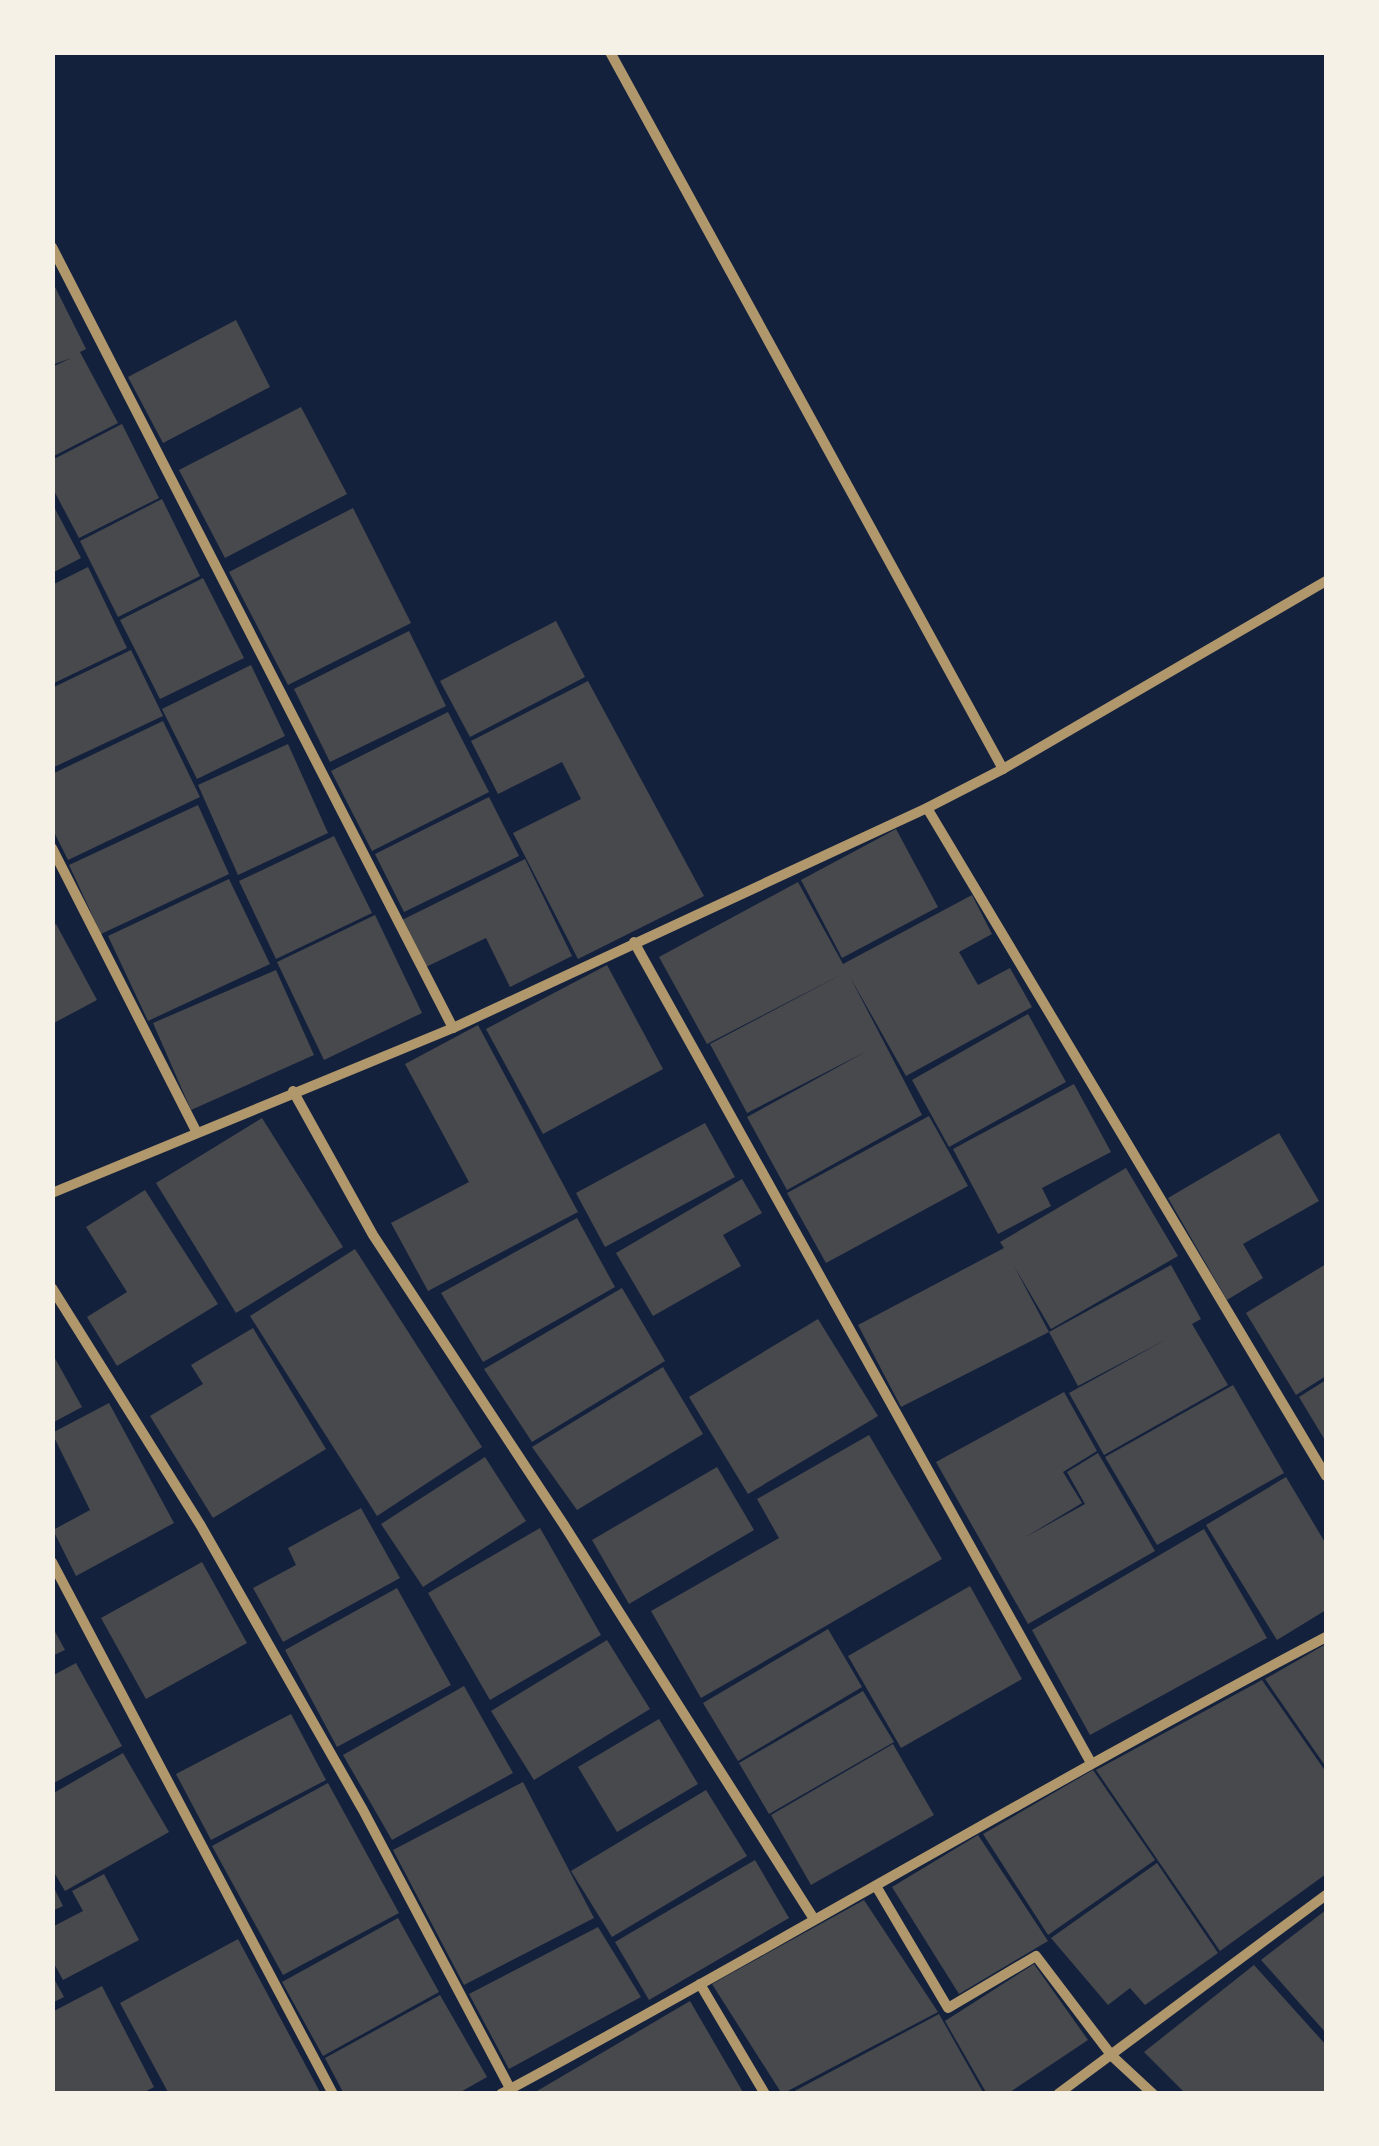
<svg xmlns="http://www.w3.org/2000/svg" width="1379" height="2146" viewBox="0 0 1379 2146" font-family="'Nunito Sans',sans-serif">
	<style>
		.building { fill: #48494c }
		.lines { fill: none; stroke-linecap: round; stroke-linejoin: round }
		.minor { stroke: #b1986c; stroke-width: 10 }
	</style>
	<rect width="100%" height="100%" fill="#14213d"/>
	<!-- building -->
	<g class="building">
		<path d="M 52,281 L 86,349 L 80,352 L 118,423 L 52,457 L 52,367 L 71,358 L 52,365 Z"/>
		<path d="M 236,320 L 270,387 L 163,443 L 128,377 Z"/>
		<path d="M 301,407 L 347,494 L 225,558 L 179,470 Z"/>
		<path d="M 122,424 L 159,498 L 79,538 L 52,487 L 52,460 Z"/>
		<path d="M 162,499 L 200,576 L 118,617 L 80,541 Z"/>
		<path d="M 52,503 L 81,558 L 52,573 Z"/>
		<path d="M 353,508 L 411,623 L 288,685 L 229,572 Z"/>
		<path d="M 88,567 L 127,648 L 52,684 L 52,585 Z"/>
		<path d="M 203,578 L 244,658 L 160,699 L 120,620 Z"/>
		<path d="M 556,621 L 585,677 L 470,737 L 440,681 Z"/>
		<path d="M 409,631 L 446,706 L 330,762 L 294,689 Z"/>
		<path d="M 131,650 L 163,716 L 52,768 L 52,688 Z"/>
		<path d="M 251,665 L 285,736 L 197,779 L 162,709 Z"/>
		<path d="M 588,681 L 704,896 L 578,959 L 513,833 L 581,799 L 562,762 L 498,794 L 471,741 Z"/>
		<path d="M 448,712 L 489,792 L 372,851 L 331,771 Z"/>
		<path d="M 163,721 L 200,797 L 68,860 L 52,828 L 52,774 Z"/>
		<path d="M 288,744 L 328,833 L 238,875 L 198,785 Z"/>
		<path d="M 489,797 L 519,856 L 404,912 L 375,854 Z"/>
		<path d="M 198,805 L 229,874 L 101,934 L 69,865 Z"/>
		<path d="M 896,829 L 938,907 L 842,958 L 801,880 Z"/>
		<path d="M 334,836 L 372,913 L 276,959 L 239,881 Z"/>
		<path d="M 525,859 L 572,956 L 510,987 L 486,938 L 426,967 L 402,920 Z"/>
		<path d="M 229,879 L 270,964 L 148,1021 L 108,936 Z"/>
		<path d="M 798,882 L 843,964 L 972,895 L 992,934 L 959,952 L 978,985 L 1010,968 L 1032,1007 L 906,1076 L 850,977 L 922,1115 L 787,1190 L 747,1117 L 867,1051 L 747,1113 L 710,1044 L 848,971 L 707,1044 L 659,957 Z"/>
		<path d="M 375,915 L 422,1013 L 324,1060 L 277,962 Z"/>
		<path d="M 56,924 L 97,1000 L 52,1024 L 52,927 Z"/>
		<path d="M 607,965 L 663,1069 L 543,1134 L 486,1029 Z"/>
		<path d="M 276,970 L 314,1055 L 191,1110 L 153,1023 Z"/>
		<path d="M 1028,1014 L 1066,1082 L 949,1147 L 912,1080 Z"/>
		<path d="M 478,1025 L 578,1212 L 428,1291 L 391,1223 L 469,1182 L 405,1064 Z"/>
		<path d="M 1074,1084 L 1111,1152 L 1042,1188 L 1051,1206 L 998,1234 L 953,1149 Z"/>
		<path d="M 929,1116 L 968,1186 L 826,1263 L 787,1193 Z"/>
		<path d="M 262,1118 L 343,1247 L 236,1313 L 156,1183 Z"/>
		<path d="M 705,1123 L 735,1177 L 605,1247 L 576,1193 Z"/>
		<path d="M 1279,1133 L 1319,1201 L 1243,1244 L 1263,1278 L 1227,1300 L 1168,1198 Z"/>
		<path d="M 1126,1168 L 1178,1256 L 1051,1329 L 1014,1266 L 1049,1332 L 901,1407 L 858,1325 L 1004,1248 L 1000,1242 Z"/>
		<path d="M 742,1179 L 762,1213 L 723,1235 L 741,1266 L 653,1316 L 616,1253 Z"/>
		<path d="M 145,1190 L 218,1304 L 117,1366 L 87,1317 L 127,1292 L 86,1227 Z"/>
		<path d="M 577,1218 L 615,1287 L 483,1362 L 441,1293 Z"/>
		<path d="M 355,1249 L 482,1447 L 377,1516 L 250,1316 Z"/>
		<path d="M 1326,1264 L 1326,1376 L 1296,1395 L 1246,1313 Z"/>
		<path d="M 1171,1265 L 1201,1319 L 1192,1324 L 1228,1385 L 1104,1455 L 1069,1393 L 1167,1339 L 1078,1386 L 1049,1332 Z"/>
		<path d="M 622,1288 L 665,1361 L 532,1442 L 484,1369 Z"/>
		<path d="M 818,1319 L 878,1416 L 748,1494 L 689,1397 Z"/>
		<path d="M 253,1328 L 326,1449 L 213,1518 L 150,1416 L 203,1384 L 191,1365 Z"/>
		<path d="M 52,1353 L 82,1407 L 52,1423 Z"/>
		<path d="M 663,1367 L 703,1434 L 577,1510 L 532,1447 Z"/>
		<path d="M 1326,1380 L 1326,1442 L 1299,1397 Z"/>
		<path d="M 1233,1385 L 1284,1473 L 1157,1545 L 1105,1457 Z"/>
		<path d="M 1064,1392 L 1097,1451 L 1063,1472 L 1082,1503 L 1024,1538 L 1085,1504 L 1067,1472 L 1098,1453 L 1155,1551 L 1028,1624 L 936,1462 Z"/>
		<path d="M 109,1403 L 174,1523 L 76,1576 L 53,1530 L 90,1510 L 52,1433 Z"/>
		<path d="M 869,1435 L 942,1559 L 701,1698 L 651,1611 L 779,1538 L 757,1499 Z"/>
		<path d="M 485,1457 L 526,1521 L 423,1587 L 381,1524 Z"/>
		<path d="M 717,1467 L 754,1530 L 629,1604 L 592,1540 Z"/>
		<path d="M 1286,1477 L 1326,1544 L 1326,1610 L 1277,1640 L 1206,1525 Z"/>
		<path d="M 361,1508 L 400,1578 L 283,1642 L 253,1588 L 296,1565 L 288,1548 Z"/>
		<path d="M 540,1528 L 601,1635 L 490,1700 L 428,1593 Z"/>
		<path d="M 1204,1529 L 1267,1638 L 1090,1735 L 1032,1630 Z"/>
		<path d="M 202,1562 L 247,1643 L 146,1699 L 101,1618 Z"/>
		<path d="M 970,1586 L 1022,1679 L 901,1748 L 848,1656 Z"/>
		<path d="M 397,1588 L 451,1685 L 337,1747 L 285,1650 Z"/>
		<path d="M 52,1626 L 65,1650 L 52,1656 Z"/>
		<path d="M 828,1629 L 862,1687 L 738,1761 L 703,1703 Z"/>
		<path d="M 607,1640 L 650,1709 L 534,1780 L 491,1711 Z"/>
		<path d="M 1326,1644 L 1326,1767 L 1265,1679 Z"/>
		<path d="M 76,1663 L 122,1746 L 52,1784 L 52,1676 Z"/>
		<path d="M 1262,1680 L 1326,1772 L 1326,1874 L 1220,1951 L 1096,1770 Z"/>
		<path d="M 464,1686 L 513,1773 L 392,1840 L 343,1755 Z"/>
		<path d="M 863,1691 L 894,1742 L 769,1814 L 739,1763 Z"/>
		<path d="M 291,1714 L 326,1780 L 211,1840 L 176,1774 Z"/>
		<path d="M 659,1719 L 698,1784 L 617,1832 L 578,1767 Z"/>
		<path d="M 893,1744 L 934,1815 L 811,1885 L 771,1815 Z"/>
		<path d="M 123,1753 L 169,1832 L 65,1891 L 52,1869 L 52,1794 Z"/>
		<path d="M 1093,1770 L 1155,1860 L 1048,1935 L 983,1834 Z"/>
		<path d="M 523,1782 L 594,1918 L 464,1985 L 393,1850 Z"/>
		<path d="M 328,1783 L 399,1913 L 283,1975 L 212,1846 Z"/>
		<path d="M 706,1790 L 747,1856 L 612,1937 L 571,1871 Z"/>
		<path d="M 978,1835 L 1048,1941 L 959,1994 L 892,1887 Z"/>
		<path d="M 755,1860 L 789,1918 L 649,2000 L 615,1942 Z"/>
		<path d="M 1157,1863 L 1218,1953 L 1145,2005 L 1130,1988 L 1108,2005 L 1051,1938 Z"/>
		<path d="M 104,1874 L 139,1940 L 63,1980 L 52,1960 L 52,1927 L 83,1911 L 72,1891 Z"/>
		<path d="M 52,1884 L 63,1906 L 52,1911 Z"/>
		<path d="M 864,1900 L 938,2012 L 782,2094 L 712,1984 Z"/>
		<path d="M 1326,1910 L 1326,2033 L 1261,1960 Z"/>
		<path d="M 398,1918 L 439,1992 L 323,2056 L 282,1982 Z"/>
		<path d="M 598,1927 L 641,1997 L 509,2069 L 469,1994 Z"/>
		<path d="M 238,1939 L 321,2094 L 169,2094 L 120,2003 Z"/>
		<path d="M 1034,1964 L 1088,2040 L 1007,2094 L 987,2094 L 945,2021 Z"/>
		<path d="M 1254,1965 L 1326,2045 L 1326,2094 L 1186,2094 L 1144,2052 Z"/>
		<path d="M 52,1975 L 64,1997 L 52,2003 Z"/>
		<path d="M 102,1986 L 154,2087 L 141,2094 L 52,2094 L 52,2012 Z"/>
		<path d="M 440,1995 L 487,2077 L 457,2094 L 344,2094 L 325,2058 Z"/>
		<path d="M 690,2001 L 744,2094 L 532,2094 Z"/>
		<path d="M 939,2014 L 984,2094 L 789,2094 Z"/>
	</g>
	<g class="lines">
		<!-- minor -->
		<g class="minor">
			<path d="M 610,52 L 1003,769"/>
			<path d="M 52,247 L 453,1028"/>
			<path d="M 927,808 L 1326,1476"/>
			<path d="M 52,848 L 196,1131"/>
			<path d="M 634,942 L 1090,1761"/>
			<path d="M 293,1091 L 373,1235 L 564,1525 L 814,1919"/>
			<path d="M 52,1193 L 453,1028 L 927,808 L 1003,769 L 1326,581"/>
			<path d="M 52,1288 L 201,1526 L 363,1810 L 513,2094"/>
			<path d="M 52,1562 L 333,2094"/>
			<path d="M 876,1886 L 948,2008 L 1036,1956 L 1112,2056 L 1153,2094"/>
			<path d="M 700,1984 L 765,2094"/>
			<path d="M 501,2094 C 778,1945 1048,1783 1326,1637"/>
			<path d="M 1058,2094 L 1326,1895"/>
		</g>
	</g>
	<!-- border -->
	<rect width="1379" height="2146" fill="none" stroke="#f6f1e7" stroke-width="110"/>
</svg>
